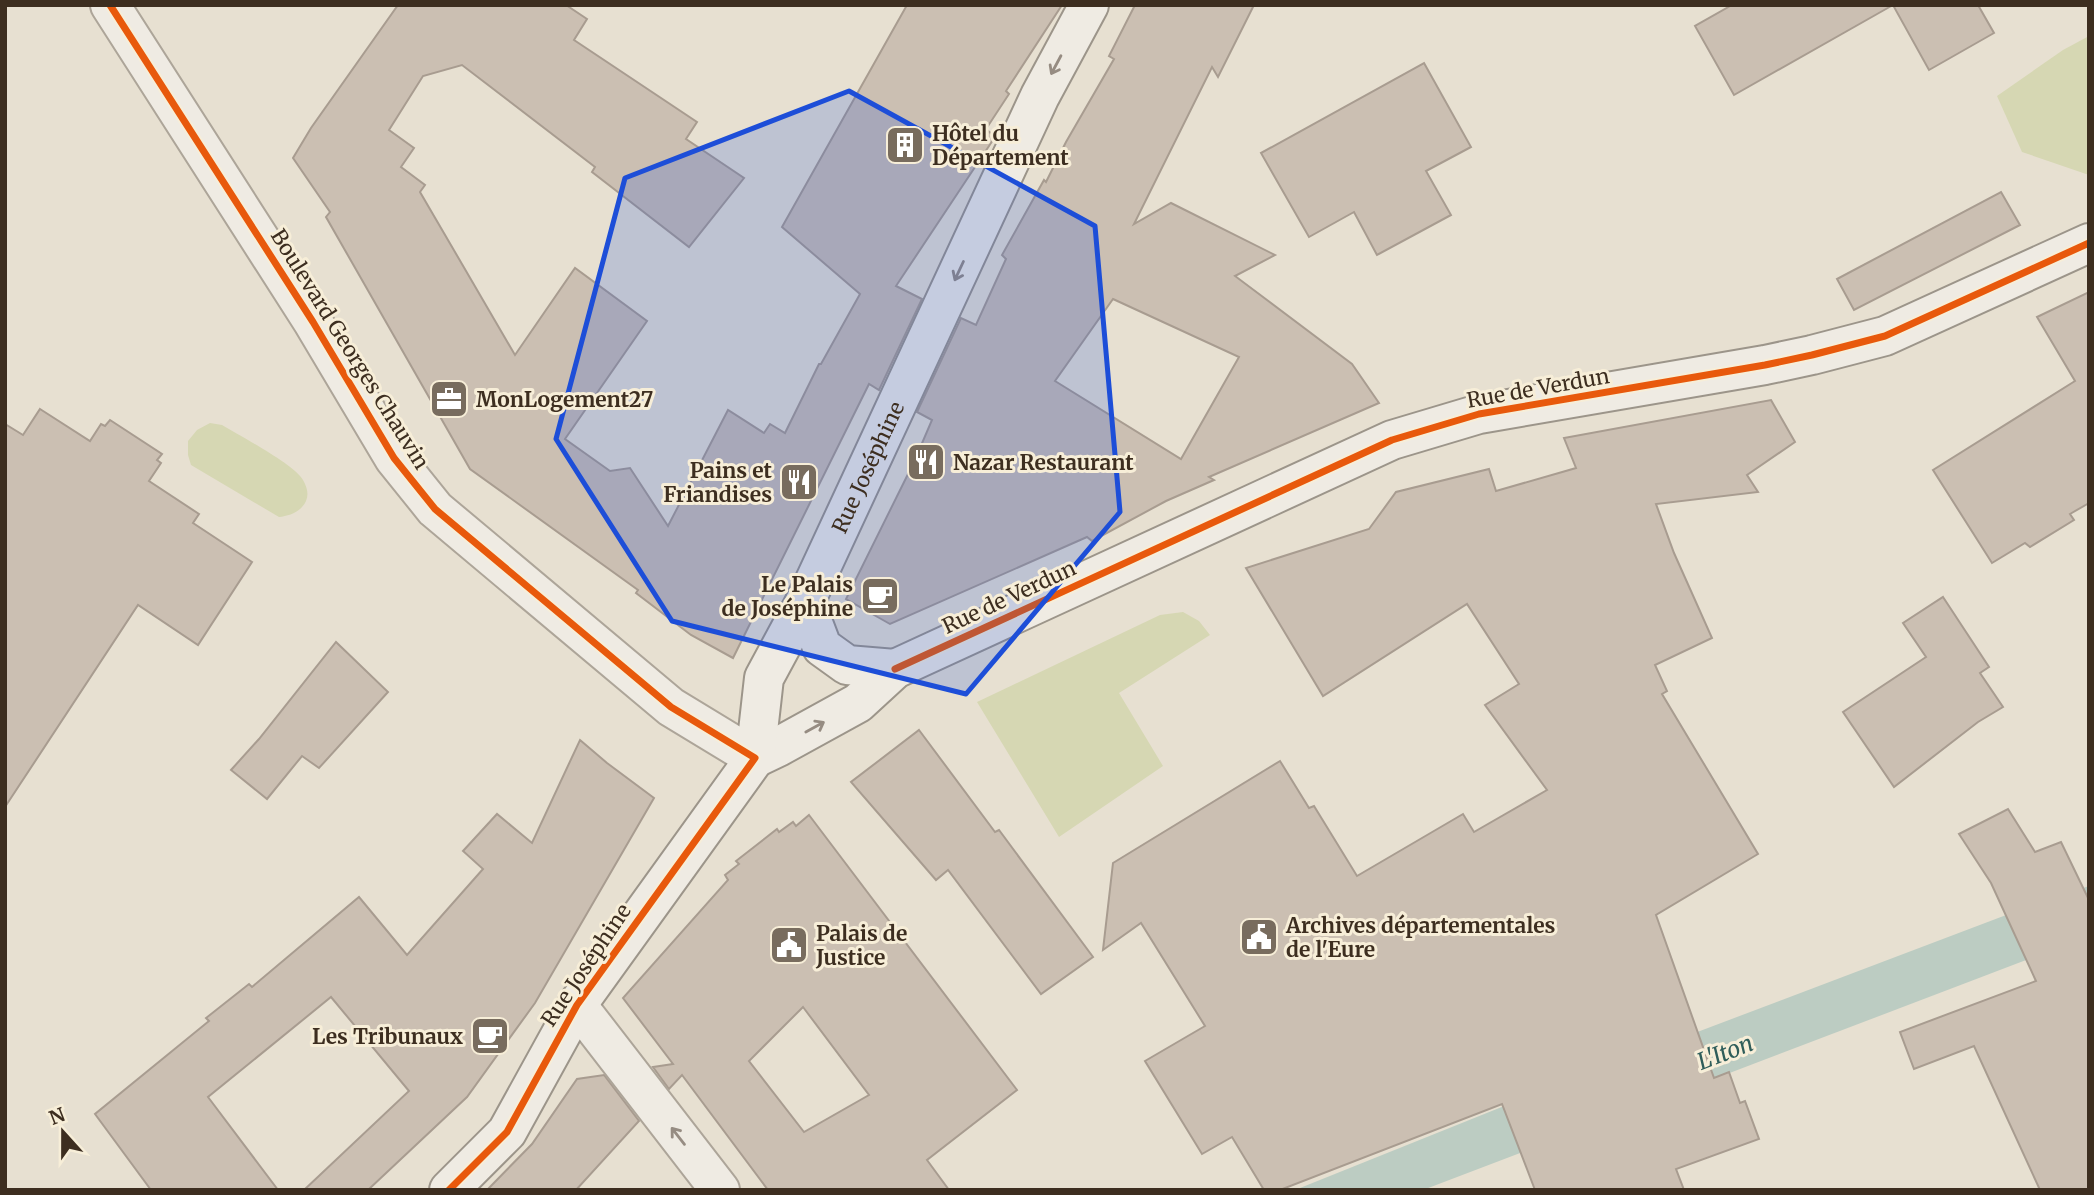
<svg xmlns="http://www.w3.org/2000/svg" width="2094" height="1195" viewBox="0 0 2094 1195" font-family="Merriweather,serif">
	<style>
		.green { fill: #d6d7b3 }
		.water { fill: #bcccc2 }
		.building { fill: #cbbfb2; stroke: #a89c90; stroke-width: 2; fill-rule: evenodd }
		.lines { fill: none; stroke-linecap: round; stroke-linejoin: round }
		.street-casing { stroke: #ada599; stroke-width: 42 }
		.secondary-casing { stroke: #9c958a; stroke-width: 42 }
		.street { stroke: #efebe3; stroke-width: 38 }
		.secondary { stroke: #efebe3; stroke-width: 38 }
		.cycleway-casing { stroke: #f7eed8; stroke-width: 11 }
		.cycleway { stroke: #e8590c; stroke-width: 7 }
		.oneway { stroke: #968c82 }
		.marked { fill: #1d4ed8; fill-opacity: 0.2; stroke: #1d4ed8; stroke-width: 5; stroke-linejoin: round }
		.labels { text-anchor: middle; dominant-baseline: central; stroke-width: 6; stroke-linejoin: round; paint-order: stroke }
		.poi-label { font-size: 21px; font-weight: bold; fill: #3d2e20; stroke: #f7eed8; text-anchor: start }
		.street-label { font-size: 21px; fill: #3d2e20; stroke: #f7eed8 }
		.water-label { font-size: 23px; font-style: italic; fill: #2f5d5a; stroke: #f7eed8 }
	</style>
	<rect width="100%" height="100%" fill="#e7e0d1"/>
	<!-- green -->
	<g class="green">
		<path d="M 2089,36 L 2089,175 L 2022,152 L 1997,96 L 2063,50 Z"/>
		<path d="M 210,423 L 222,425 C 240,436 294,464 303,480 C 307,487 309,494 306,501 C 301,512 289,516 279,517 L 191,465 L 188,455 L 188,441 L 197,430 Z"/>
		<path d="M 1183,612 L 1199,621 L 1210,635 L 1119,693 L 1163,766 L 1059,837 L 977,702 L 1160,615 Z"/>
	</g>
	<!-- water -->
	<path class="water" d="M 2089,886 L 2089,936 L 1423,1190 L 1295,1190 L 1539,1092 L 2022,909 Z"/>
	<!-- building -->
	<g class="building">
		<path d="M 398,5 L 566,5 L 587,19 L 574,40 L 697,122 L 686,139 L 744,178 L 689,247 L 592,172 L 595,167 L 462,65 L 423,76 L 389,130 L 414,148 L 401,167 L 425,185 L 420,192 L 515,355 L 575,268 L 647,321 L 565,439 L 610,471 L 630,468 L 668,526 L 728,410 L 764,433 L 770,424 L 785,433 L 819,364 L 821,364 L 860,294 L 782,227 L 907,5 L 1062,5 L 1006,91 L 1009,94 L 986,129 L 995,137 L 896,286 L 922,299 L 879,390 L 869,384 L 733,658 L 691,635 L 636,593 L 638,590 L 470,469 L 326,217 L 330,212 L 293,158 L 311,128 Z"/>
		<path d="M 1135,5 L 1254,5 L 1218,77 L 1212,67 L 1134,224 L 1171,203 L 1275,255 L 1235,276 L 1352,364 L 1379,403 L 1209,477 L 1214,480 L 1166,501 L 1092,541 L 1087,537 L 890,624 L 846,599 L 914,462 L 932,420 L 917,412 L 961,318 L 976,325 L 1006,259 L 1002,255 L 1044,180 L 1046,182 L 1066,142 L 1114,59 L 1109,56 ZM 1113,299 L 1239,357 L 1181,459 L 1055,381 Z"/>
		<path d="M 1732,5 L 1978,5 L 1994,33 L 1929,70 L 1893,5 L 1734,95 L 1695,26 Z"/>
		<path d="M 1424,63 L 1471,147 L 1426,171 L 1451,215 L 1377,255 L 1354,212 L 1309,237 L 1261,153 Z"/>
		<path d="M 2001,192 L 2020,225 L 1854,310 L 1837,279 Z"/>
		<path d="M 2089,292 L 2089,503 L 2070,514 L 2074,520 L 2030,547 L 2025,543 L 1992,563 L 1933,470 L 2075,381 L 2037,317 Z"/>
		<path d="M 1771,400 L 1795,442 L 1747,475 L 1758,492 L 1656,504 L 1674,553 L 1712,638 L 1655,665 L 1667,691 L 1662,694 L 1758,854 L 1656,915 L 1714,1078 L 1729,1072 L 1740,1103 L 1745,1101 L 1759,1139 L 1676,1169 L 1684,1190 L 1535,1190 L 1502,1104 L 1280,1190 L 1264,1190 L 1232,1137 L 1202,1154 L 1145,1061 L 1205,1026 L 1141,923 L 1103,950 L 1113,863 L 1280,761 L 1309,808 L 1314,806 L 1357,876 L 1463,814 L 1474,832 L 1547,790 L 1485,705 L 1519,684 L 1467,604 L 1323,696 L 1246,568 L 1369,529 L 1396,492 L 1489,469 L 1496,491 L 1576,468 L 1564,438 Z"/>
		<path d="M 40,409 L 90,441 L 101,424 L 105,426 L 110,420 L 162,454 L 157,460 L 161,463 L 149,481 L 199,514 L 193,523 L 252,562 L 198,645 L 138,605 L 5,807 L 5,424 L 23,435 Z"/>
		<path d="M 1943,597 L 1989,667 L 1980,673 L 2003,707 L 1978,722 L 1894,787 L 1843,712 L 1926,657 L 1903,623 Z"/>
		<path d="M 336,642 L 388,692 L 319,768 L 302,756 L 267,799 L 231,770 L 259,739 Z"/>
		<path d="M 919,730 L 995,832 L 999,830 L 1093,957 L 1041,994 L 948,870 L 936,880 L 851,782 Z"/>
		<path d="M 580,740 L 607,763 L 654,798 L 535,1003 L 467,1097 L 368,1190 L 304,1190 L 409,1091 L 331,997 L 208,1097 L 278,1190 L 151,1190 L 95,1114 L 209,1021 L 206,1018 L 249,984 L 252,987 L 359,897 L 407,955 L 483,869 L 463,851 L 497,814 L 532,843 Z"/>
		<path d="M 2008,809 L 2035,852 L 2061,842 L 2089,900 L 2089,1190 L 2040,1190 L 1974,1046 L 1914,1069 L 1900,1032 L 2036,981 L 1991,883 L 1959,834 Z"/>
		<path d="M 809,815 L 1017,1090 L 927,1160 L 949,1190 L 768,1190 L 682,1075 L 669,1089 L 653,1067 L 673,1064 L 623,998 L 728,880 L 725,875 L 739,864 L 736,861 L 777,829 L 779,832 L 793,822 L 796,826 ZM 803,1007 L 869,1095 L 804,1132 L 749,1061 Z"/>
		<path d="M 604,1075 L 639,1121 L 576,1190 L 487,1190 L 532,1144 L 577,1079 Z"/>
	</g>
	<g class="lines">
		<defs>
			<g id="street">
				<path d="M 110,5 L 313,322 L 394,458 L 435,509 L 671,707 L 755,758"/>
				<path d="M 577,1005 L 720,1190"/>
			</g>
			<g id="secondary">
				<path d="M 805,602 L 822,647 L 847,665 L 895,669"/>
				<path d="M 755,758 L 778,747 L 858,703 L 895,669 L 1392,440 L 1479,414 L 1765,365 L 1812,355 L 1885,336 L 2089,243"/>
				<path id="s1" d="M 449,1190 L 507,1132 L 577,1005 L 755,758 L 764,678 L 805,602 L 1040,96 L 1089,5"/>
			</g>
		</defs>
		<!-- street casing -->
		<use href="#street" class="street-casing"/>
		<!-- secondary casing -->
		<use href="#secondary" class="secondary-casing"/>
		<!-- street -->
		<use href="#street" class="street"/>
		<!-- secondary -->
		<use href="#secondary" class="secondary"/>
		<defs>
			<g id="cycleway">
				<path d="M 110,5 L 313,322 L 394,458 L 435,509 L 671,707 L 755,758 L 577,1005 L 507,1132 L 449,1190"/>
				<path d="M 895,669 L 1392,440 L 1479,414 L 1765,365 L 1812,355 L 1885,336 L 2089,243"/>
			</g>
		</defs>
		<!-- cycleway casing -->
		<use href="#cycleway" class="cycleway-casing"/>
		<!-- cycleway -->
		<use href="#cycleway" class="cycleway"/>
	</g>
	<!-- one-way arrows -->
	<defs><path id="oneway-shaft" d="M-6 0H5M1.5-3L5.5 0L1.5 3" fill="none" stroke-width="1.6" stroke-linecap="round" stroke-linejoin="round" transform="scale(1.75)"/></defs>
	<g class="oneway">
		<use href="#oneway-shaft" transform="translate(1056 65) rotate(118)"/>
		<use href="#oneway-shaft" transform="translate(959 271) rotate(115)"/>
		<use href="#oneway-shaft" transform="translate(815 727) rotate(-29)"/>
		<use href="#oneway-shaft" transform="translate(678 1136) rotate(-128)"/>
	</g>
	<!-- marked area -->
	<path class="marked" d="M 849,91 L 1095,226 L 1120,512 L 966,694 L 672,621 L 556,439 L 625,178 Z"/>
	<!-- icons -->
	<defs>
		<symbol id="building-square" viewBox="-11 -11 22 22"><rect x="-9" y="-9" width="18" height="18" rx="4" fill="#786c5e" stroke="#f7eed8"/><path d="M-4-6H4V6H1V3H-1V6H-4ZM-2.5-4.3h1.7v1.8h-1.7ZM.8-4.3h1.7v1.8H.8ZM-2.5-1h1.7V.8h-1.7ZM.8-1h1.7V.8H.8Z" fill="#fff"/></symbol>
		<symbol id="office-square" viewBox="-11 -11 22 22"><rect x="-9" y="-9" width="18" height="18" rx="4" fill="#786c5e" stroke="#f7eed8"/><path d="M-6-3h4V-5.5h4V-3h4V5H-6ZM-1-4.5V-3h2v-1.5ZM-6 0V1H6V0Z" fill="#fff"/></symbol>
		<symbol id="restaurant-square" viewBox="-11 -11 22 22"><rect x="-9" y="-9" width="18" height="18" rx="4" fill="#786c5e" stroke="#f7eed8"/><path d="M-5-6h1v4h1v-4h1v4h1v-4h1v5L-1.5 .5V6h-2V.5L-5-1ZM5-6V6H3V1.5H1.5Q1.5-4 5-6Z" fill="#fff"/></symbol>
		<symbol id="cafe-square" viewBox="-11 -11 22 22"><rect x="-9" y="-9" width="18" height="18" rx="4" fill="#786c5e" stroke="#f7eed8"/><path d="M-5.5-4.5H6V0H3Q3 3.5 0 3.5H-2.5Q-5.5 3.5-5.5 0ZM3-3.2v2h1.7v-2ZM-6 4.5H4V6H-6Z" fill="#fff"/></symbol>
		<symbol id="civic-square" viewBox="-11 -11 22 22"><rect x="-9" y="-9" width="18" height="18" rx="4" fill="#786c5e" stroke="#f7eed8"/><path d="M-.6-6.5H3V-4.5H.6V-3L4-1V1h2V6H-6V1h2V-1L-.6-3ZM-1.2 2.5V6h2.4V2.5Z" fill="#fff"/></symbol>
	</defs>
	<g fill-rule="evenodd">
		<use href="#building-square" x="883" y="123" width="44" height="44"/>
		<use href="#office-square" x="427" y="377" width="44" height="44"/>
		<use href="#restaurant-square" x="904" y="440" width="44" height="44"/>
		<use href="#restaurant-square" x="777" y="460" width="44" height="44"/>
		<use href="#cafe-square" x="858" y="574" width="44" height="44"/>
		<use href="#civic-square" x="1237" y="915" width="44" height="44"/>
		<use href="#civic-square" x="767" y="923" width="44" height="44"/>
		<use href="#cafe-square" x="468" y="1014" width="44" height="44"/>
	</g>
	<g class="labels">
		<!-- poi labels -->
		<g class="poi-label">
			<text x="932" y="133">Hôtel du<tspan x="932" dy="24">Département</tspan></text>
			<text x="476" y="399">MonLogement27</text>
			<text x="953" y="462">Nazar Restaurant</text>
			<text x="772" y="470" text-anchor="end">Pains et<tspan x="772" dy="24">Friandises</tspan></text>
			<text x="853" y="584" text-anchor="end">Le Palais<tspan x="853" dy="24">de Joséphine</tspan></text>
			<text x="1286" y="925">Archives départementales<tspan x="1286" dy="24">de l'Eure</tspan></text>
			<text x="816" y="933">Palais de<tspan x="816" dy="24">Justice</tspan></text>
			<text x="463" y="1036" text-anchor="end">Les Tribunaux</text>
		</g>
		<!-- street labels -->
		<g class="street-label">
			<text transform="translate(350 349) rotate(58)">Boulevard Georges Chauvin</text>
			<text transform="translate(1538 388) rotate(-10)">Rue de Verdun</text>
			<text stroke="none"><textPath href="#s1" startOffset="847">Rue Joséphine</textPath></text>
			<text transform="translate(1009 597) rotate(-25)">Rue de Verdun</text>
			<text transform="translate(586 965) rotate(-56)">Rue Joséphine</text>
		</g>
		<!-- water labels -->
		<g class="water-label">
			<text transform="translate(1725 1052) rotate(-21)">L'Iton</text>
		</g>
	</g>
	<!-- border -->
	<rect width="2094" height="1195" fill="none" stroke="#3d2e20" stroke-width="14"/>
	<!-- north arrow -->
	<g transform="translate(63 1132) rotate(339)" stroke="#f7eed8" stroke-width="5" paint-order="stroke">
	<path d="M0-5L12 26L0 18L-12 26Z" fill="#3d2e20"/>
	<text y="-10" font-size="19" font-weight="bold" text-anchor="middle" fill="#3d2e20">N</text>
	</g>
</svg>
